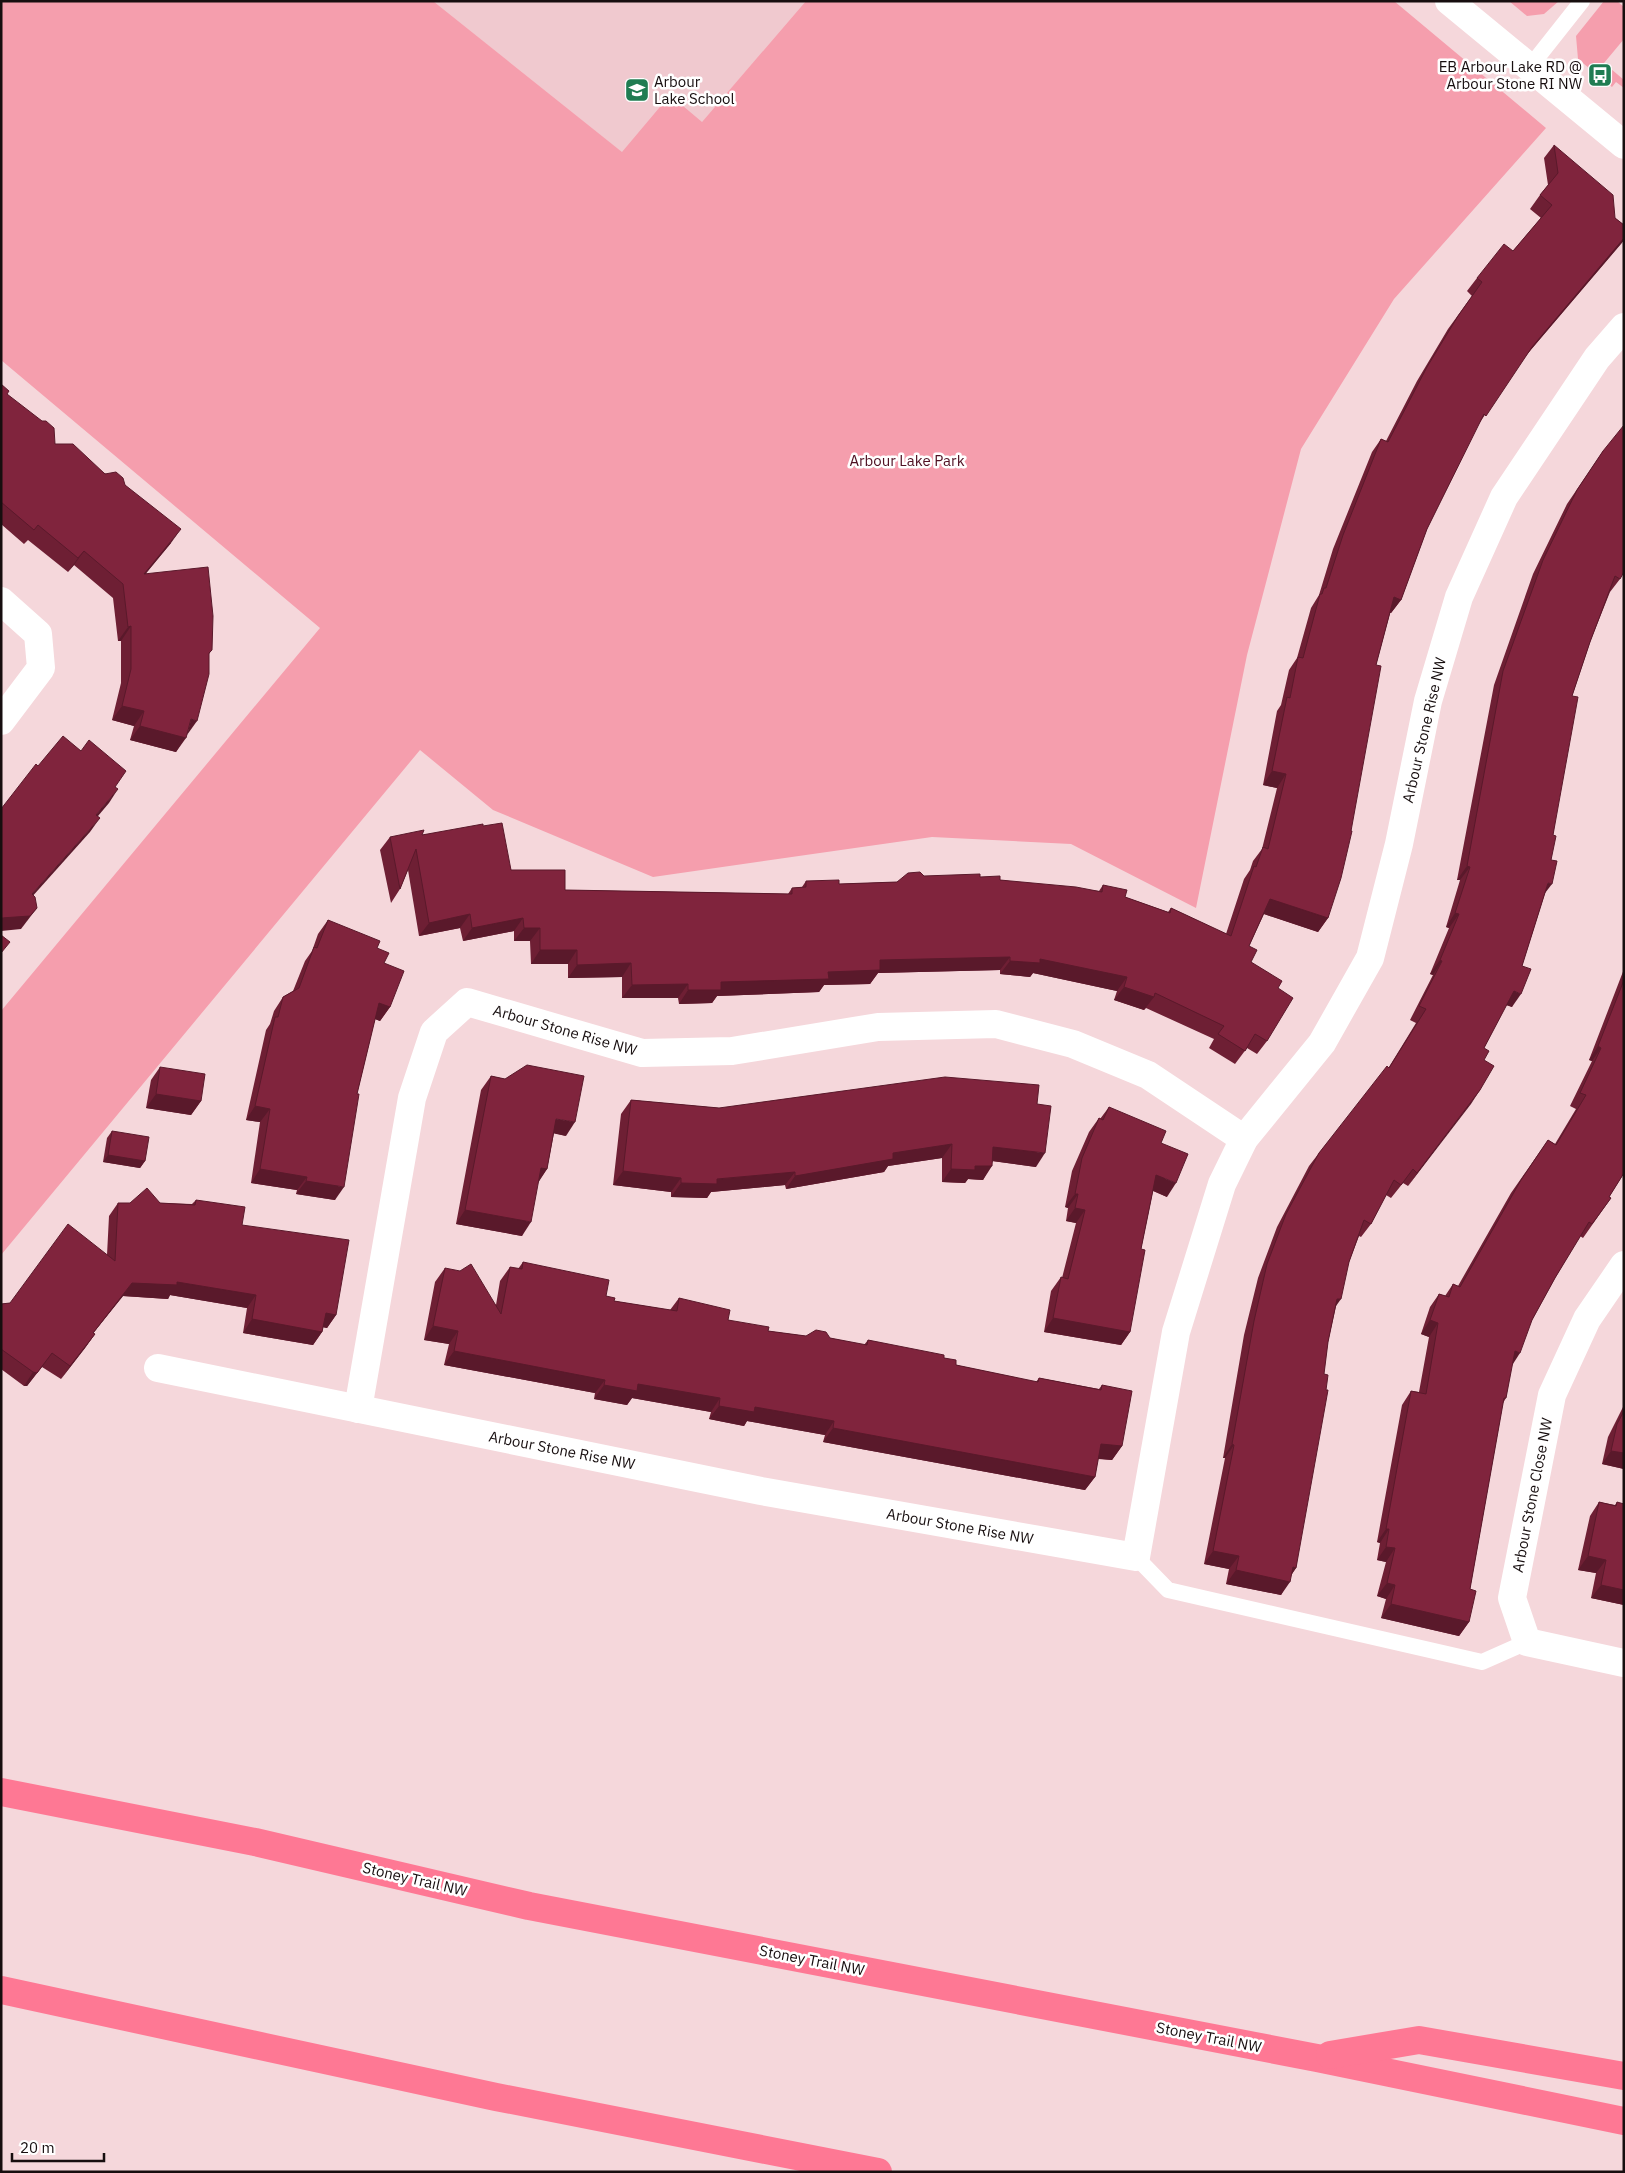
<svg xmlns="http://www.w3.org/2000/svg" width="1625" height="2173" viewBox="0 0 1625 2173" font-family="'IBM Plex Sans',sans-serif">
	<style>
		.built { fill: #f0c9cf }
		.green { fill: #f59ead }
		.lines { fill: none; stroke-linecap: round; stroke-linejoin: round }
		.service { stroke: #fff; stroke-width: 16 }
		.minor { stroke: #fff; stroke-width: 28 }
		.tertiary { stroke: #fff; stroke-width: 28 }
		.motorway { stroke: #fe7894; stroke-width: 28 }
		.wall { fill: #6e1f34 }
		.shaded-wall { fill: #5a192b }
		.building { fill: #80243d; stroke: #5a192b }
		.labels { text-anchor: middle; dominant-baseline: central; stroke-width: 5; stroke-linejoin: round; paint-order: stroke }
		.poi-label { font-size: 15px; fill: #170e0f; stroke: #fff; text-anchor: end }
		.park-label { font-size: 15px; fill: #501123; stroke: #fff }
		.street-label { font-size: 15px; fill: #170e0f; stroke: #fff }
	</style>
	<rect width="100%" height="100%" fill="#f5d7db"/>
	<!-- built -->
	<path class="built" d="M 433,1 L 806,1 L 654,178 Z"/>
	<!-- green -->
	<g class="green">
		<path d="M 1,1 L 433,1 L 622,152 L 670,95 L 702,122 L 806,1 L 1394,1 L 1546,128 L 1394,299 L 1301,449 L 1247,655 L 1196,908 L 1071,844 L 932,837 L 653,877 L 493,810 L 420,750 L 1,1255 L 1,1011 L 320,628 L 1,360 Z"/>
		<path d="M 1509,1 L 1559,1 L 1544,14 L 1527,16 Z"/>
		<path d="M 1604,1 L 1617,1 L 1624,7 L 1624,39 L 1604,63 L 1624,80 L 1624,88 L 1616,82 L 1612,87 L 1578,59 L 1576,36 Z"/>
	</g>
	<g class="lines">
		<!-- service -->
		<g class="service">
			<path d="M 1529,68 L 1582,1"/>
			<path d="M 1136,1557 L 1168,1590 L 1482,1662 L 1527,1642"/>
		</g>
		<!-- minor -->
		<g class="minor">
			<path d="M 1,601 L 38,634 L 41,668 L 1,721"/>
			<path d="M 1624,1265 L 1587,1319 L 1552,1395 L 1512,1598 L 1527,1642 L 1624,1663"/>
			<path d="M 158,1368 L 761,1491 L 1136,1557 L 1176,1332 L 1222,1184 L 1244,1139 L 1322,1043 L 1370,958 L 1399,844 L 1428,701 L 1459,597 L 1504,497 L 1597,358 L 1624,327"/>
			<path d="M 358,1409 L 412,1098 L 434,1032 L 467,1002 L 642,1053 L 732,1051 L 878,1027 L 996,1024 L 1073,1044 L 1148,1075 L 1244,1139"/>
		</g>
		<!-- tertiary -->
		<path class="tertiary" d="M 1449,1 L 1624,145"/>
		<!-- motorway -->
		<g class="motorway">
			<path d="M 1,1792 L 255,1842 L 529,1906 L 1317,2058 L 1624,2121"/>
			<path d="M 1,1990 L 496,2097 L 878,2172"/>
			<path d="M 1330,2055 L 1419,2040 L 1624,2076"/>
		</g>
	</g>
	<!-- wall -->
	<g class="wall">
		<path d="M 1554,145 L 1615,218 L 1624,225 L 1624,240 L 1524,358 L 1476,428 L 1427,529 L 1401,600 L 1391,613 L 1390,613 L 1376,665 L 1328,918 L 1318,932 L 1264,914 L 1249,946 L 1251,962 L 1278,988 L 1267,1041 L 1257,1054 L 1247,1048 L 1235,1064 L 1209,1048 L 1214,1039 L 1146,1008 L 1144,1010 L 1114,1000 L 1117,991 L 1033,973 L 1030,977 L 1000,974 L 1000,970 L 878,973 L 870,984 L 824,985 L 819,992 L 717,996 L 712,1003 L 679,1004 L 678,998 L 622,998 L 622,977 L 568,978 L 568,964 L 531,964 L 530,941 L 514,941 L 514,931 L 463,941 L 460,928 L 419,936 L 408,870 L 400,889 L 391,903 L 380,850 L 390,837 L 422,835 L 483,826 L 511,870 L 565,890 L 788,894 L 792,888 L 802,887 L 806,881 L 839,884 L 897,882 L 924,876 L 980,877 L 1000,880 L 1099,891 L 1103,885 L 1125,897 L 1168,912 L 1171,908 L 1226,934 L 1244,879 L 1250,870 L 1253,861 L 1262,849 L 1277,788 L 1263,785 L 1277,711 L 1281,705 L 1289,670 L 1297,658 L 1311,608 L 1319,595 L 1333,549 L 1372,452 L 1381,439 L 1386,441 L 1417,381 L 1448,329 L 1472,296 L 1467,291 L 1477,278 L 1513,251 L 1541,218 L 1530,209 L 1540,195 L 1548,185 L 1544,158 Z"/>
		<path d="M 1,384 L 7,394 L 55,444 L 125,485 L 171,543 L 146,573 L 212,650 L 209,654 L 187,734 L 176,752 L 130,740 L 134,726 L 112,720 L 121,683 L 121,641 L 118,641 L 113,598 L 74,565 L 68,572 L 28,540 L 24,544 L 1,524 Z"/>
		<path d="M 1603,451 L 1620,579 L 1610,592 L 1590,642 L 1572,696 L 1553,835 L 1551,860 L 1545,893 L 1522,966 L 1512,1007 L 1506,1005 L 1484,1048 L 1480,1090 L 1408,1186 L 1403,1183 L 1391,1198 L 1386,1195 L 1371,1224 L 1361,1237 L 1359,1236 L 1349,1262 L 1336,1306 L 1328,1342 L 1296,1568 L 1292,1574 L 1281,1595 L 1226,1584 L 1229,1569 L 1204,1564 L 1225,1458 L 1223,1458 L 1244,1335 L 1258,1278 L 1277,1227 L 1309,1166 L 1319,1153 L 1389,1067 L 1416,1023 L 1410,1020 L 1433,975 L 1430,974 L 1449,928 L 1446,927 L 1460,880 L 1457,880 L 1494,685 L 1533,574 L 1567,504 Z"/>
		<path d="M 328,920 L 377,948 L 384,963 L 390,1007 L 380,1021 L 375,1019 L 357,1094 L 335,1200 L 296,1194 L 297,1190 L 251,1183 L 260,1122 L 246,1120 L 266,1030 L 270,1024 L 274,1011 L 283,997 L 293,991 L 305,961 L 312,951 L 318,934 Z"/>
		<path d="M 1624,969 L 1624,1173 L 1609,1197 L 1611,1198 L 1583,1238 L 1580,1236 L 1555,1278 L 1532,1320 L 1512,1364 L 1506,1398 L 1503,1403 L 1470,1589 L 1469,1622 L 1459,1636 L 1381,1618 L 1386,1599 L 1377,1596 L 1386,1562 L 1377,1560 L 1380,1543 L 1377,1542 L 1402,1405 L 1411,1391 L 1419,1392 L 1429,1337 L 1421,1334 L 1430,1307 L 1439,1294 L 1445,1296 L 1453,1284 L 1458,1286 L 1511,1193 L 1548,1140 L 1555,1144 L 1576,1109 L 1570,1106 L 1592,1061 L 1589,1060 Z"/>
		<path d="M 160,1067 L 201,1101 L 191,1115 L 146,1108 L 151,1080 Z"/>
		<path d="M 491,1076 L 505,1079 L 566,1136 L 554,1133 L 547,1169 L 538,1182 L 522,1236 L 456,1224 L 481,1090 Z"/>
		<path d="M 631,1100 L 719,1108 L 1037,1104 L 1036,1167 L 993,1161 L 983,1180 L 968,1179 L 965,1183 L 942,1182 L 942,1158 L 888,1166 L 884,1172 L 786,1189 L 785,1185 L 711,1192 L 707,1198 L 671,1197 L 671,1192 L 613,1185 L 621,1114 Z"/>
		<path d="M 1109,1107 L 1161,1143 L 1167,1197 L 1153,1191 L 1141,1249 L 1130,1332 L 1121,1345 L 1044,1332 L 1051,1291 L 1061,1277 L 1062,1278 L 1076,1223 L 1066,1221 L 1068,1208 L 1065,1207 L 1072,1171 L 1089,1132 L 1099,1118 L 1100,1119 Z"/>
		<path d="M 112,1131 L 145,1161 L 140,1168 L 103,1162 L 107,1138 Z"/>
		<path d="M 196,1200 L 242,1225 L 336,1315 L 327,1328 L 323,1327 L 322,1332 L 313,1345 L 243,1333 L 247,1308 L 170,1295 L 168,1299 L 123,1296 L 93,1333 L 95,1334 L 85,1348 L 61,1379 L 42,1367 L 27,1386 L 24,1386 L 1,1369 L 1,1304 L 10,1303 L 107,1255 L 109,1216 L 118,1203 L 160,1203 L 192,1204 Z"/>
		<path d="M 523,1262 L 606,1296 L 614,1301 L 670,1310 L 679,1298 L 728,1320 L 768,1331 L 806,1336 L 830,1338 L 864,1345 L 868,1340 L 944,1358 L 956,1365 L 1036,1382 L 1039,1378 L 1099,1389 L 1102,1385 L 1122,1446 L 1112,1460 L 1098,1459 L 1095,1477 L 1085,1490 L 823,1442 L 825,1435 L 747,1421 L 744,1426 L 709,1419 L 711,1412 L 632,1398 L 627,1405 L 594,1399 L 595,1393 L 444,1365 L 449,1344 L 424,1340 L 435,1282 L 445,1268 L 496,1305 L 500,1281 L 510,1267 L 518,1269 Z"/>
		<path d="M 1624,1405 L 1624,1469 L 1602,1464 L 1608,1437 Z"/>
		<path d="M 1599,1502 L 1615,1505 L 1617,1502 L 1624,1605 L 1591,1598 L 1596,1573 L 1578,1570 L 1590,1516 Z"/>
	</g>
	<!-- shaded-wall -->
	<g class="shaded-wall">
		<path d="M 1624,238 L 1624,240 L 1621,244 L 1522,360 L 1532,347 Z"/>
		<path d="M 181,529 L 171,543 L 134,588 L 144,574 Z"/>
		<path d="M 84,551 L 74,565 L 68,572 L 78,558 Z"/>
		<path d="M 1394,597 L 1401,600 L 1391,613 L 1384,611 Z"/>
		<path d="M 131,626 L 121,641 L 118,641 L 128,627 Z"/>
		<path d="M 122,706 L 144,711 L 134,726 L 112,720 Z"/>
		<path d="M 191,719 L 197,721 L 187,735 Z"/>
		<path d="M 140,726 L 186,738 L 176,752 L 130,740 Z"/>
		<path d="M 1272,771 L 1286,774 L 1277,788 L 1263,785 Z"/>
		<path d="M 118,789 L 109,803 L 87,829 L 96,815 Z"/>
		<path d="M 100,818 L 90,832 L 22,908 L 32,894 Z"/>
		<path d="M 1467,866 L 1470,867 L 1460,880 L 1457,880 Z"/>
		<path d="M 1548,883 L 1552,884 L 1542,897 Z"/>
		<path d="M 1270,899 L 1328,918 L 1318,932 L 1261,913 Z"/>
		<path d="M 37,908 L 21,929 L 1,931 L 1,918 Z"/>
		<path d="M 1455,913 L 1459,914 L 1449,928 L 1446,927 Z"/>
		<path d="M 470,914 L 460,928 L 419,936 L 429,923 Z"/>
		<path d="M 523,918 L 514,931 L 463,941 L 472,928 Z"/>
		<path d="M 524,928 L 540,928 L 530,941 L 514,941 Z"/>
		<path d="M 540,950 L 577,950 L 568,964 L 531,964 Z"/>
		<path d="M 1010,957 L 1000,970 L 878,973 L 870,984 L 824,985 L 819,992 L 717,996 L 712,1003 L 679,1004 L 688,990 L 721,982 L 828,972 L 880,960 Z"/>
		<path d="M 1040,959 L 1127,977 L 1117,991 L 1033,973 L 1030,977 L 1000,974 L 1010,961 Z"/>
		<path d="M 1440,960 L 1442,961 L 1433,975 L 1430,974 Z"/>
		<path d="M 631,963 L 622,977 L 568,978 L 577,965 Z"/>
		<path d="M 688,984 L 678,998 L 622,998 L 632,985 Z"/>
		<path d="M 1124,987 L 1154,997 L 1144,1010 L 1114,1000 Z"/>
		<path d="M 1514,991 L 1521,994 L 1512,1007 L 1504,1004 Z"/>
		<path d="M 379,1003 L 390,1007 L 380,1021 L 370,1017 Z"/>
		<path d="M 1598,1046 L 1601,1048 L 1592,1061 L 1589,1060 Z"/>
		<path d="M 1480,1090 L 1471,1104 L 1408,1186 L 1417,1173 Z"/>
		<path d="M 156,1094 L 201,1101 L 191,1115 L 146,1108 Z"/>
		<path d="M 255,1106 L 270,1109 L 260,1122 L 246,1120 Z"/>
		<path d="M 556,1119 L 575,1122 L 566,1136 L 547,1132 Z"/>
		<path d="M 952,1144 L 942,1158 L 888,1166 L 884,1172 L 786,1189 L 795,1176 L 893,1153 Z"/>
		<path d="M 993,1147 L 1045,1153 L 1036,1167 L 984,1160 Z"/>
		<path d="M 108,1155 L 145,1161 L 140,1168 L 103,1162 Z"/>
		<path d="M 975,1166 L 992,1166 L 983,1180 L 968,1179 L 965,1183 L 942,1182 L 951,1169 Z"/>
		<path d="M 541,1168 L 547,1169 L 538,1183 Z"/>
		<path d="M 260,1169 L 307,1177 L 297,1190 L 251,1183 Z"/>
		<path d="M 623,1171 L 681,1178 L 671,1192 L 613,1185 Z"/>
		<path d="M 795,1172 L 785,1185 L 711,1192 L 707,1198 L 671,1197 L 681,1183 Z"/>
		<path d="M 1156,1175 L 1176,1183 L 1167,1197 L 1147,1188 Z"/>
		<path d="M 306,1181 L 344,1187 L 335,1200 L 296,1194 Z"/>
		<path d="M 1075,1194 L 1078,1194 L 1068,1208 L 1065,1207 Z"/>
		<path d="M 1075,1208 L 1085,1210 L 1076,1223 L 1066,1221 Z"/>
		<path d="M 465,1210 L 531,1222 L 522,1236 L 456,1224 Z"/>
		<path d="M 177,1282 L 256,1295 L 247,1308 L 170,1295 L 168,1299 L 123,1296 L 83,1346 L 93,1333 L 132,1283 Z"/>
		<path d="M 1337,1299 L 1341,1299 L 1331,1313 Z"/>
		<path d="M 326,1313 L 336,1315 L 327,1328 L 316,1326 Z"/>
		<path d="M 1053,1318 L 1130,1332 L 1121,1345 L 1044,1332 Z"/>
		<path d="M 252,1319 L 322,1332 L 313,1345 L 243,1333 Z"/>
		<path d="M 1430,1320 L 1438,1323 L 1429,1337 L 1421,1334 Z"/>
		<path d="M 433,1326 L 458,1331 L 449,1344 L 424,1340 Z"/>
		<path d="M 95,1334 L 85,1348 L 61,1379 L 70,1366 Z"/>
		<path d="M 454,1351 L 605,1380 L 595,1393 L 444,1365 Z"/>
		<path d="M 1515,1351 L 1520,1353 L 1511,1367 Z"/>
		<path d="M 52,1353 L 27,1386 L 24,1386 L 33,1372 Z"/>
		<path d="M 638,1384 L 720,1398 L 711,1412 L 632,1398 L 627,1405 L 594,1399 L 604,1385 Z"/>
		<path d="M 719,1406 L 755,1407 L 834,1421 L 825,1435 L 747,1421 L 744,1426 L 709,1419 Z"/>
		<path d="M 833,1428 L 1095,1477 L 1085,1490 L 823,1442 Z"/>
		<path d="M 1101,1444 L 1122,1446 L 1112,1460 L 1092,1458 Z"/>
		<path d="M 1232,1444 L 1234,1445 L 1225,1458 L 1223,1458 Z"/>
		<path d="M 1611,1451 L 1624,1453 L 1624,1469 L 1602,1464 Z"/>
		<path d="M 1386,1529 L 1389,1529 L 1380,1543 L 1377,1542 Z"/>
		<path d="M 1386,1547 L 1395,1548 L 1386,1562 L 1377,1560 Z"/>
		<path d="M 1213,1551 L 1239,1556 L 1229,1569 L 1204,1564 Z"/>
		<path d="M 1588,1556 L 1606,1560 L 1596,1573 L 1578,1570 Z"/>
		<path d="M 1293,1567 L 1296,1568 L 1287,1581 L 1290,1582 L 1281,1595 L 1226,1584 L 1236,1570 Z"/>
		<path d="M 1387,1583 L 1395,1585 L 1386,1599 L 1377,1596 Z"/>
		<path d="M 1601,1585 L 1624,1590 L 1624,1605 L 1591,1598 Z"/>
		<path d="M 1391,1604 L 1469,1622 L 1459,1636 L 1381,1618 Z"/>
	</g>
	<!-- building -->
	<g class="building">
		<path d="M 1554,145 L 1613,195 L 1615,218 L 1624,225 L 1624,238 L 1532,347 L 1486,416 L 1484,414 L 1427,529 L 1401,600 L 1394,597 L 1376,665 L 1381,666 L 1351,831 L 1352,831 L 1341,878 L 1328,918 L 1270,899 L 1249,946 L 1257,950 L 1251,962 L 1282,981 L 1278,988 L 1293,998 L 1267,1041 L 1255,1034 L 1245,1051 L 1218,1034 L 1224,1026 L 1155,993 L 1154,997 L 1124,987 L 1127,977 L 1040,959 L 1040,963 L 1010,961 L 1010,957 L 880,960 L 880,970 L 828,972 L 829,979 L 721,982 L 721,990 L 688,990 L 688,984 L 632,985 L 631,963 L 577,965 L 577,950 L 540,950 L 540,928 L 524,928 L 523,918 L 472,928 L 470,914 L 429,923 L 416,849 L 400,889 L 390,837 L 424,830 L 422,835 L 483,824 L 483,826 L 502,823 L 511,870 L 565,870 L 565,890 L 792,894 L 792,888 L 806,887 L 806,881 L 839,880 L 839,884 L 897,882 L 908,873 L 920,872 L 924,876 L 980,874 L 980,877 L 1000,876 L 1000,880 L 1076,887 L 1102,892 L 1103,885 L 1127,890 L 1125,897 L 1170,913 L 1171,908 L 1231,936 L 1254,866 L 1256,867 L 1263,847 L 1268,849 L 1286,774 L 1272,771 L 1287,697 L 1290,698 L 1298,657 L 1303,658 L 1320,594 L 1322,594 L 1324,588 L 1326,588 L 1343,535 L 1381,439 L 1388,442 L 1427,367 L 1458,316 L 1482,282 L 1477,278 L 1504,244 L 1513,251 L 1552,205 L 1540,195 L 1558,173 Z"/>
		<path d="M 1,384 L 9,391 L 7,394 L 42,421 L 46,421 L 54,428 L 55,444 L 73,444 L 105,474 L 116,472 L 123,478 L 125,485 L 181,529 L 144,574 L 208,567 L 213,616 L 212,650 L 209,653 L 209,674 L 197,721 L 191,719 L 186,738 L 140,726 L 144,711 L 122,706 L 131,669 L 131,626 L 128,627 L 123,584 L 84,551 L 78,558 L 38,525 L 34,530 L 1,502 Z"/>
		<path d="M 1624,425 L 1624,572 L 1620,579 L 1615,576 L 1590,642 L 1572,696 L 1578,697 L 1553,835 L 1556,836 L 1551,860 L 1557,861 L 1552,884 L 1548,883 L 1522,966 L 1531,969 L 1521,994 L 1514,991 L 1484,1048 L 1489,1051 L 1484,1060 L 1494,1066 L 1480,1090 L 1417,1173 L 1413,1169 L 1401,1185 L 1394,1180 L 1371,1224 L 1364,1220 L 1349,1262 L 1341,1299 L 1337,1299 L 1328,1342 L 1324,1374 L 1328,1375 L 1326,1390 L 1328,1390 L 1296,1568 L 1293,1567 L 1290,1582 L 1236,1570 L 1239,1556 L 1213,1551 L 1234,1445 L 1232,1444 L 1254,1321 L 1267,1264 L 1286,1214 L 1319,1153 L 1387,1066 L 1389,1068 L 1426,1009 L 1419,1006 L 1442,961 L 1440,960 L 1459,914 L 1455,913 L 1470,867 L 1467,866 L 1503,671 L 1543,560 L 1577,490 L 1603,451 Z"/>
		<path d="M 63,736 L 81,751 L 89,740 L 126,771 L 115,787 L 118,789 L 96,815 L 100,818 L 32,894 L 35,897 L 37,908 L 30,916 L 1,918 L 1,809 L 36,764 L 38,766 Z"/>
		<path d="M 328,920 L 380,941 L 377,948 L 389,953 L 384,963 L 404,971 L 390,1007 L 379,1003 L 357,1094 L 359,1094 L 344,1187 L 306,1181 L 307,1177 L 260,1169 L 270,1109 L 255,1106 L 275,1017 L 278,1017 L 283,997 L 299,988 L 314,947 L 317,948 Z"/>
		<path d="M 1,935 L 10,942 L 1,953 Z"/>
		<path d="M 1624,980 L 1624,1173 L 1609,1197 L 1611,1198 L 1592,1224 L 1589,1222 L 1555,1278 L 1532,1320 L 1520,1353 L 1515,1351 L 1506,1398 L 1504,1398 L 1470,1589 L 1476,1591 L 1469,1622 L 1391,1604 L 1395,1585 L 1387,1583 L 1395,1548 L 1386,1547 L 1389,1529 L 1386,1529 L 1411,1391 L 1426,1394 L 1438,1323 L 1430,1320 L 1439,1294 L 1449,1297 L 1453,1284 L 1460,1287 L 1521,1180 L 1548,1140 L 1556,1145 L 1586,1095 L 1580,1093 L 1601,1048 L 1598,1046 Z"/>
		<path d="M 527,1065 L 584,1076 L 575,1122 L 556,1119 L 547,1169 L 541,1168 L 531,1222 L 465,1210 L 491,1076 L 505,1079 Z"/>
		<path d="M 160,1067 L 205,1074 L 201,1101 L 156,1094 Z"/>
		<path d="M 945,1077 L 1039,1085 L 1037,1104 L 1051,1106 L 1045,1153 L 993,1147 L 992,1166 L 975,1166 L 975,1170 L 951,1169 L 952,1144 L 893,1153 L 893,1159 L 795,1176 L 795,1172 L 717,1179 L 717,1184 L 681,1183 L 681,1178 L 623,1171 L 631,1100 L 719,1108 Z"/>
		<path d="M 1109,1107 L 1166,1131 L 1161,1143 L 1188,1154 L 1176,1183 L 1156,1175 L 1141,1249 L 1145,1250 L 1130,1332 L 1053,1318 L 1061,1277 L 1068,1279 L 1085,1210 L 1075,1208 L 1078,1194 L 1075,1194 L 1082,1158 L 1099,1118 L 1103,1120 Z"/>
		<path d="M 112,1131 L 149,1137 L 145,1161 L 108,1155 Z"/>
		<path d="M 147,1188 L 160,1203 L 195,1205 L 196,1200 L 245,1207 L 242,1225 L 349,1240 L 336,1315 L 326,1313 L 322,1332 L 252,1319 L 256,1295 L 177,1282 L 177,1285 L 132,1283 L 93,1333 L 95,1334 L 70,1366 L 52,1353 L 37,1373 L 33,1372 L 1,1349 L 1,1304 L 10,1303 L 68,1224 L 115,1261 L 118,1203 L 130,1203 Z"/>
		<path d="M 523,1262 L 609,1280 L 606,1296 L 615,1298 L 614,1301 L 677,1311 L 679,1298 L 730,1310 L 728,1320 L 769,1327 L 768,1331 L 806,1336 L 816,1330 L 826,1332 L 830,1338 L 867,1345 L 868,1340 L 944,1355 L 944,1358 L 956,1360 L 956,1365 L 1038,1382 L 1039,1378 L 1101,1390 L 1102,1385 L 1132,1391 L 1122,1446 L 1101,1444 L 1095,1477 L 833,1428 L 834,1421 L 755,1407 L 754,1412 L 719,1406 L 720,1398 L 638,1384 L 637,1391 L 604,1385 L 605,1380 L 454,1351 L 458,1331 L 433,1326 L 445,1268 L 460,1271 L 471,1264 L 501,1314 L 510,1267 L 522,1269 Z"/>
		<path d="M 1624,1411 L 1624,1453 L 1611,1451 L 1617,1424 Z"/>
		<path d="M 1599,1502 L 1616,1506 L 1617,1502 L 1624,1504 L 1624,1590 L 1601,1585 L 1606,1560 L 1588,1556 Z"/>
	</g>
	<!-- icons -->
	<defs>
		<symbol id="bus-square" viewBox="-11 -11 22 22"><rect x="-9" y="-9" width="18" height="18" rx="4" fill="#207c52" stroke="#fff"/><path d="M-5-6H5V4H4V6H2V4H-2V6H-4V4H-5ZM-3.5-4V0h7V-4ZM-3.5 1.2v1.5H-2V1.2ZM2 1.2v1.5H3.5V1.2Z" fill="#fff"/></symbol>
		<symbol id="school-square" viewBox="-11 -11 22 22"><rect x="-9" y="-9" width="18" height="18" rx="4" fill="#207c52" stroke="#fff"/><path d="M0-5L7-2L0 1L-7-2ZM-4 1L0 2.5L4 1V4Q0 6-4 4Z" fill="#fff"/></symbol>
	</defs>
	<g fill-rule="evenodd">
		<use href="#bus-square" x="1586" y="61" width="28" height="28"/>
		<use href="#school-square" x="623" y="76" width="28" height="28"/>
	</g>
	<g class="labels">
		<!-- poi labels -->
		<g class="poi-label">
			<text x="1582" y="66">EB Arbour Lake RD @<tspan x="1582" dy="17">Arbour Stone RI NW</tspan></text>
			<text x="654" y="81" text-anchor="start">Arbour<tspan x="654" dy="17">Lake School</tspan></text>
		</g>
		<!-- park labels -->
		<g class="park-label">
			<text x="907" y="460">Arbour Lake Park</text>
		</g>
		<!-- street labels -->
		<g class="street-label">
			<text transform="translate(1424 730) rotate(-77)">Arbour Stone Rise NW</text>
			<text transform="translate(565 1030) rotate(16)">Arbour Stone Rise NW</text>
			<text transform="translate(562 1450) rotate(11)">Arbour Stone Rise NW</text>
			<text transform="translate(1532 1495) rotate(-79)">Arbour Stone Close NW</text>
			<text transform="translate(960 1526) rotate(10)">Arbour Stone Rise NW</text>
			<text transform="translate(415 1879) rotate(13)">Stoney Trail NW</text>
			<text transform="translate(812 1960) rotate(11)">Stoney Trail NW</text>
			<text transform="translate(1209 2037) rotate(11)">Stoney Trail NW</text>
		</g>
	</g>
	<!-- border -->
	<rect width="1625" height="2173" fill="none" stroke="#170e0f" stroke-width="5"/>
	<!-- scale -->
	<path d="M12 2153v8h92v-8" fill="none" stroke="#170e0f" stroke-width="2.5"/>
	<text x="20" y="2153" font-size="15" fill="#170e0f" stroke="#ffffff" stroke-width="4" paint-order="stroke">20 m</text>
</svg>
